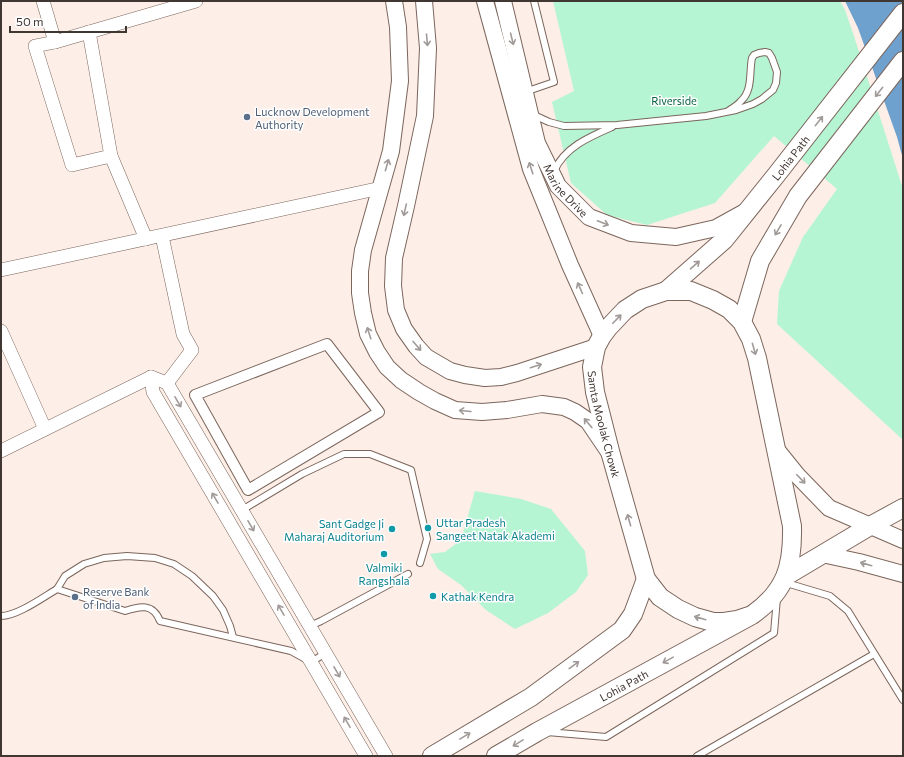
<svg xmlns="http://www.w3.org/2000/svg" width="904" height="757" viewBox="0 0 904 757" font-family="Commissioner,sans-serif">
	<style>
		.green { fill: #b5f5d3 }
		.water { fill: #6fa1cf }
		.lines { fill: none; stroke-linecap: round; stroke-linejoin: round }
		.service-casing { stroke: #7b665c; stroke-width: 8 }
		.pedestrian-casing { stroke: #7b665c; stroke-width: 12 }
		.minor-casing { stroke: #7b665c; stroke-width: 14 }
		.tertiary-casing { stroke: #7b665c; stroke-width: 18 }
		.secondary-casing { stroke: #7b665c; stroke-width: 20 }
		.service { stroke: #fff; stroke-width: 6 }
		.pedestrian { stroke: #fff; stroke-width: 10 }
		.minor { stroke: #fff; stroke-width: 13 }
		.tertiary { stroke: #fff; stroke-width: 16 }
		.secondary { stroke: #fff; stroke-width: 18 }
		.oneway { stroke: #a09a98 }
		.service-dot { fill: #5c6f8a; stroke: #fefefe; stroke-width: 1.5 }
		.culture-dot { fill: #0f9aa8; stroke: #fefefe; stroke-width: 1.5 }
		.labels { text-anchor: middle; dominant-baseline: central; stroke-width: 3; stroke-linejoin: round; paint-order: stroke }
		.park-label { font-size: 11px; fill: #055f3f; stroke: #fefefe }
		.service-label { font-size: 11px; fill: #4e5e75; stroke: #fefefe; text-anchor: start }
		.street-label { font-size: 11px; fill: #403632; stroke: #fefefe }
		.culture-label { font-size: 11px; fill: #0d838f; stroke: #fefefe; text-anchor: start }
	</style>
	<rect width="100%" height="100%" fill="#fdeee7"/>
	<!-- green -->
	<g class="green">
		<path d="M 553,1 L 840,1 L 845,10 L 853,33 L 903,189 L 903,440 L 777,324 L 779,291 L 803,237 L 837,189 L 774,136 L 715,203 L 647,225 L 607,215 L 571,183 L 552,102 L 574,91 Z"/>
		<path d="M 475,491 L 521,499 L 551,509 L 585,551 L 588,575 L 576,592 L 548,613 L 515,629 L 486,610 L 461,585 L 438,569 L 430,554 L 445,552 L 461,540 Z"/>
	</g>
	<!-- water -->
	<path class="water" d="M 845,1 L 903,1 L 903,159 L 897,137 L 858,28 Z"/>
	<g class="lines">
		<defs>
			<g id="service">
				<path d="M 525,92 L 554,82 L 534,1"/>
				<path d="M 532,114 L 536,116 L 549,122 L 564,126 L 617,125 L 706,116 L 736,110 L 753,104 L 762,99 L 773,90 L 776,83 L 777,72 L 772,58 L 769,53 L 765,52 L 759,53 L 754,55 L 752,58 C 749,72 753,90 741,101 C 738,105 733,108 728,111"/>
				<path d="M 554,171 C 565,147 589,137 612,127"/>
				<path d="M 242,510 L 302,474 L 344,454 L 370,454 L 411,470 L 427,539 L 420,563"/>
				<path d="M 783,582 L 830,596 L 848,611 L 903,700"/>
				<path d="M 57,589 L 65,576 L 84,564 L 104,558 L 127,556 L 155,558 L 174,564 L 192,576 L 213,596 L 223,610 L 230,626 L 233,637"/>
				<path d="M 1,616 C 17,616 42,598 57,589 L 125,611 C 140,606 153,603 160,621 L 291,651 L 311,662 L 326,653"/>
				<path d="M 310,626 L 321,621 L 408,574"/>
				<path d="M 547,732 L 606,737 L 774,633 L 777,598"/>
				<path d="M 697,756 L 874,654"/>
			</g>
			<path id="pedestrian" d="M 327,344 L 379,412 L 248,490 L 195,395 Z"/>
			<g id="minor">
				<path d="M 43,1 L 55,42"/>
				<path d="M 89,32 L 111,156 L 146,239"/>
				<path d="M 111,156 L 72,165 L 35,46 L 55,42 L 196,1"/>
				<path d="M 162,236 L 183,334 L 192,350 L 167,383"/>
				<path d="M 1,270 L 381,188"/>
				<path d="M 1,331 L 45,429"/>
				<path d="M 151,377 L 153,392 L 366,756"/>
				<path d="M 1,451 L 151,377 L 167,383 L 386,756"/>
			</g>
			<g id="tertiary">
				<path d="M 394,1 L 398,27 L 400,81 L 391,151 L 363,250 L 360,271 L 360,293 L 363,313 L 368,334 L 377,352 L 387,367 L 401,380 L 419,392 L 435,401 L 455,410 L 482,412 L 507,410 L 542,404 L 564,407 L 575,412 L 588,421 L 609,452"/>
				<path d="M 424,1 L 428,48 L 425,116 L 406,206 L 394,258 L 393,286 L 396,310 L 404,329 L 416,346 L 426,357 L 450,371 L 465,375 L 485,378 L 501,377 L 517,373 L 596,347"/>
				<path d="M 485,1 L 531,169 L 570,265 L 602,336"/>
				<path id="s1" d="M 503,1 L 537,143 L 558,186 L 589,217 L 631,233 L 676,237 L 716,228 L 745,212"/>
				<path d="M 776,449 L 797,475 L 829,508 L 903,540"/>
				<path d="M 822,554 L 859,562 L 903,574"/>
			</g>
			<g id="secondary">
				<path id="s2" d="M 666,291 L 724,240 L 777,174 L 903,13"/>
				<path d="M 742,322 L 760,261 L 798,196 L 903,61"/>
				<path d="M 786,576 L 870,526 L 903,508"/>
				<path d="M 432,756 L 531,697 L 622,630 L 633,614 L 646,579"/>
				<path id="s3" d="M 496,756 L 537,732 L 752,615 C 786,591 793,566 792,526 L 757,358 L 751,339 L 742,322 L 729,309 L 713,300 L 691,291 L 666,291 L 642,299 L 625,310 L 608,328 L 602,336 L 596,347 L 592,367 L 595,392 L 611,455 L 646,579 L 660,597 L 678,609 L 695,617 L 713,622 L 724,622 L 737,620 L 752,615"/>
			</g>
		</defs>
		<!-- service casing -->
		<use href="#service" class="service-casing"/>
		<!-- pedestrian casing -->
		<use href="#pedestrian" class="pedestrian-casing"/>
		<!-- minor casing -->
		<use href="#minor" class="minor-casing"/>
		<!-- tertiary casing -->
		<use href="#tertiary" class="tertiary-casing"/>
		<!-- secondary casing -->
		<use href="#secondary" class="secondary-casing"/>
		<!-- service -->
		<use href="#service" class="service"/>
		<!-- pedestrian -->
		<use href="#pedestrian" class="pedestrian"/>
		<!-- minor -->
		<use href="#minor" class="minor"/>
		<!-- tertiary -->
		<use href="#tertiary" class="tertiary"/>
		<!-- secondary -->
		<use href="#secondary" class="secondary"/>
	</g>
	<!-- one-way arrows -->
	<defs><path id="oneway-shaft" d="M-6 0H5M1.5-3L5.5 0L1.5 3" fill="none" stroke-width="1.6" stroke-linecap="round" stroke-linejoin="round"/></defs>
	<g class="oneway">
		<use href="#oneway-shaft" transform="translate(512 39) rotate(76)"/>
		<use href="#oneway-shaft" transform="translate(427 40) rotate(85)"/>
		<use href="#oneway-shaft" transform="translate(879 92) rotate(128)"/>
		<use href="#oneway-shaft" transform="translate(819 121) rotate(-52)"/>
		<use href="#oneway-shaft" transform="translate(387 165) rotate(-74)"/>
		<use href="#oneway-shaft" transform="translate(531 168) rotate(-108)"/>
		<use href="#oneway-shaft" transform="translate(405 210) rotate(103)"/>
		<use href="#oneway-shaft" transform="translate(603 223) rotate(21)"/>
		<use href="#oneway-shaft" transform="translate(778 230) rotate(120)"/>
		<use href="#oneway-shaft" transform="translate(695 265) rotate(-41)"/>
		<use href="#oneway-shaft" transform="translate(580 288) rotate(-114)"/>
		<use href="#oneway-shaft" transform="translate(617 319) rotate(-46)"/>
		<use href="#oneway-shaft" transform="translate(369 333) rotate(-108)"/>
		<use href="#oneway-shaft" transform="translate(417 346) rotate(49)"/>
		<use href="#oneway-shaft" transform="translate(754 349) rotate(74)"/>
		<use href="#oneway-shaft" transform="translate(536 366) rotate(-18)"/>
		<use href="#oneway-shaft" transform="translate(178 402) rotate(60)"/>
		<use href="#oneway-shaft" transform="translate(465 411) rotate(-175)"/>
		<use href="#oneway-shaft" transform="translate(588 423) rotate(-130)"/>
		<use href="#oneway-shaft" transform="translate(801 479) rotate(46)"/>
		<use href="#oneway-shaft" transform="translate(215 498) rotate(-120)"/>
		<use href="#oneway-shaft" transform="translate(629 520) rotate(-106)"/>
		<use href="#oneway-shaft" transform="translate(251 526) rotate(60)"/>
		<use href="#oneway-shaft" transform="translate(866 564) rotate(-164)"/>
		<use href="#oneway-shaft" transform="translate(281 610) rotate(-120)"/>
		<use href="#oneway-shaft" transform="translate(700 618) rotate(-164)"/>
		<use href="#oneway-shaft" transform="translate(668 660) rotate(151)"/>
		<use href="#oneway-shaft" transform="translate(574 665) rotate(-36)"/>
		<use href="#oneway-shaft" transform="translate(337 672) rotate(60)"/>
		<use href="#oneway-shaft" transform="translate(347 722) rotate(-120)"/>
		<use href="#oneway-shaft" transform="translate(465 736) rotate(-31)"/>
		<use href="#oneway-shaft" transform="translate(518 743) rotate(149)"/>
	</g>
	<!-- markers -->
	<g class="service-dot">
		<circle cx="247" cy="117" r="4"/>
		<circle cx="75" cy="597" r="4"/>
	</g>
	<g class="culture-dot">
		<circle cx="428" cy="528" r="4"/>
		<circle cx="392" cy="529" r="4"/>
		<circle cx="384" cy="554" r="4"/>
		<circle cx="433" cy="596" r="4"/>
	</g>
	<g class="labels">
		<!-- park labels -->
		<g class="park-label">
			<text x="674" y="100">Riverside</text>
		</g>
		<!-- service labels -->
		<g class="service-label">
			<text x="255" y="111">Lucknow Development<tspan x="255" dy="13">Authority</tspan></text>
			<text x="83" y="591">Reserve Bank<tspan x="83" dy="13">of India</tspan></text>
		</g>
		<!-- street labels -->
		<g class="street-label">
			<text stroke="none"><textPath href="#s2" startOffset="183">Lohia Path</textPath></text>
			<text stroke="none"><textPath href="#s1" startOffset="202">Marine Drive</textPath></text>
			<text stroke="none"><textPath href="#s3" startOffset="863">Samta Moolak Chowk</textPath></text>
			<text stroke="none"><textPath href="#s3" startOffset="146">Lohia Path</textPath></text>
		</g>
		<!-- culture labels -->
		<g class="culture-label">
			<text x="436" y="522">Uttar Pradesh<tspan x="436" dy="13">Sangeet Natak Akademi</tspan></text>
			<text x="384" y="523" text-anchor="end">Sant Gadge Ji<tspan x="384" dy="13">Maharaj Auditorium</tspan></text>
			<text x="384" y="567" text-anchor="middle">Valmiki<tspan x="384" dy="13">Rangshala</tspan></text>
			<text x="441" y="596">Kathak Kendra</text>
		</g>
	</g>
	<!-- border -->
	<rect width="904" height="757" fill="none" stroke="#403632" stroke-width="4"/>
	<!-- scale -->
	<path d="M10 26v6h116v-6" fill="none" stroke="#403632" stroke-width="2"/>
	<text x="16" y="26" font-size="12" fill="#403632" stroke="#fefefe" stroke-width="3" paint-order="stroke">50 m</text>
</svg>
